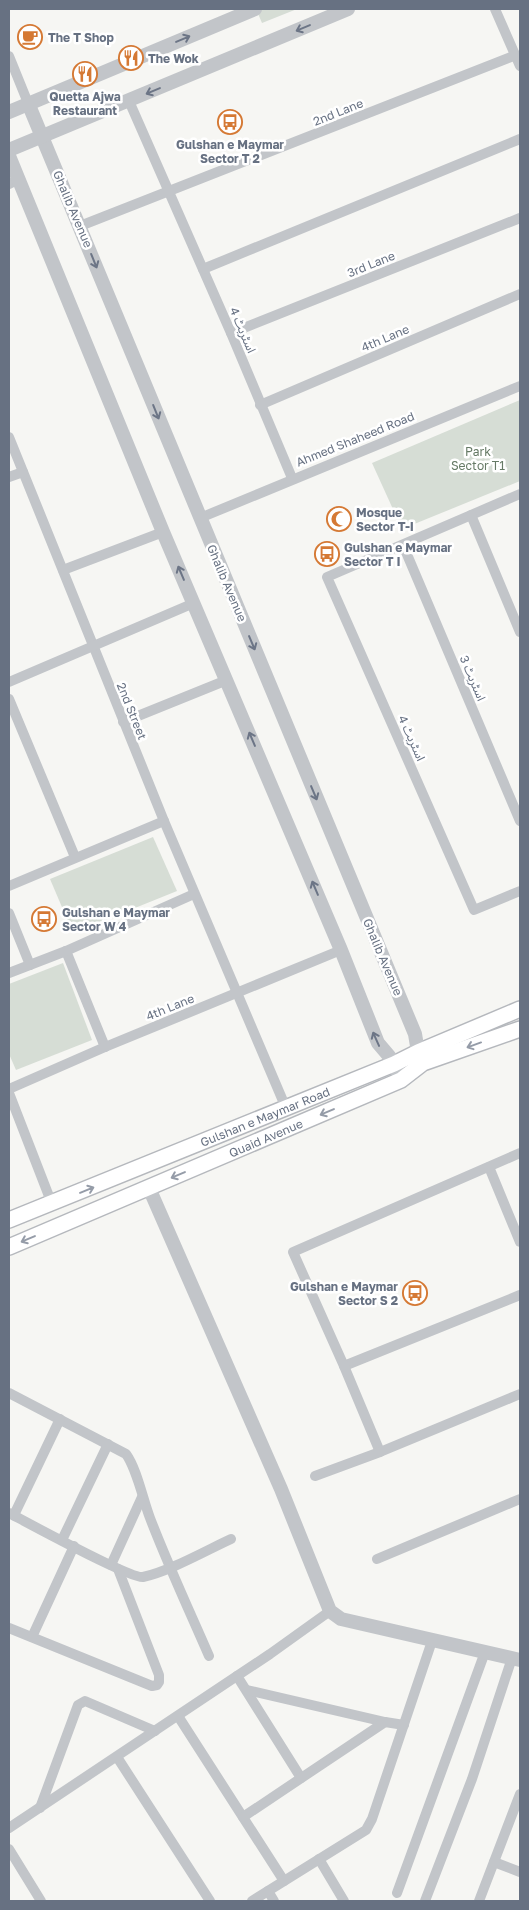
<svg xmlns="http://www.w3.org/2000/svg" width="529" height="1910" viewBox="0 0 529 1910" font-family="'Golos Text','Noto Sans Arabic',sans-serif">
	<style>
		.green { fill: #d6ddd5 }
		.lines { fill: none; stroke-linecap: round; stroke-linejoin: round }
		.secondary-casing { stroke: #b5b8bd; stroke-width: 18 }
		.minor { stroke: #c2c5c9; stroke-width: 10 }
		.tertiary { stroke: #c2c5c9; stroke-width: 14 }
		.secondary { stroke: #fff; stroke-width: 15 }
		.oneway { stroke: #6c7586 }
		.oneway2 { stroke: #959ca8 }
		.labels { text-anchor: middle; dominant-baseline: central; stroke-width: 5; stroke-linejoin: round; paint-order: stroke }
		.poi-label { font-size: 12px; font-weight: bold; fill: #677182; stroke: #fff; text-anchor: start }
		.street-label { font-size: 12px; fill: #677182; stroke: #fff }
		.park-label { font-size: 12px; fill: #667a66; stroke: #fff }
	</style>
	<rect width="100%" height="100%" fill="#f6f6f3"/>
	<!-- green -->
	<g class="green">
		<path d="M 256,9 L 297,9 L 262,23 Z"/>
		<path d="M 520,400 L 520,481 L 402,529 L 372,463 Z"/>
		<path d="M 153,837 L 177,891 L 73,933 L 50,879 Z"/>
		<path d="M 63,963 L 92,1040 L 16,1070 L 9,1054 L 9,984 Z"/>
	</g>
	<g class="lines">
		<defs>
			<g id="secondary">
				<path id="s1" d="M 9,1220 L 394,1064 L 418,1052 L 520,1009"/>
				<path id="s2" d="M 9,1247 L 401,1080 L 423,1063 L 520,1029"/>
			</g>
		</defs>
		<!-- secondary casing -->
		<use href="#secondary" class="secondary-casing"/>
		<!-- minor -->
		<g class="minor">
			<path d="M 495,9 L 520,66"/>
			<path d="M 9,56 L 28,103"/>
			<path d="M 129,101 L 231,333 L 292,478"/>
			<path d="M 9,184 L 19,179"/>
			<path d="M 80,226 L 516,55"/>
			<path d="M 203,269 L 520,139"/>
			<path d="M 231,333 L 520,218"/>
			<path d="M 260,405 L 520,294"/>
			<path d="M 9,437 L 164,821 L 286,1108"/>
			<path d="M 9,477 L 23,472"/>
			<path d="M 520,494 L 327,577 L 474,910 L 520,891"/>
			<path d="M 471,515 L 520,632"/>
			<path d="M 200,518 L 520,386"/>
			<path d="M 403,545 L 520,821"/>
			<path d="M 63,570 L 163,532"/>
			<path d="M 9,682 L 194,603"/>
			<path d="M 9,699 L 75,857"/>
			<path d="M 123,722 L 227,680"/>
			<path d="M 9,886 L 164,821"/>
			<path d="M 9,913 L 30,965"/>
			<path d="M 66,951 L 105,1047"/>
			<path d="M 9,973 L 66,951 L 194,894"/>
			<path d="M 9,1089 L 105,1047 L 341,950"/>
			<path d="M 9,1093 L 52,1204"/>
			<path d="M 489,1167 L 520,1242"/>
			<path d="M 344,1366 L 520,1295"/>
			<path d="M 9,1393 L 126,1454 C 137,1469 143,1500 150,1518 C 168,1565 189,1610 209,1656"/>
			<path d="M 380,1452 L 344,1366 L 293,1252 L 520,1153"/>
			<path d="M 315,1476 L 380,1452 L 520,1394"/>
			<path d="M 9,1513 C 28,1523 131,1579 143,1577 C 168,1572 207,1550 231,1539"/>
			<path d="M 14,1515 L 60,1419"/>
			<path d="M 62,1540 L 108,1444"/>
			<path d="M 377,1559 L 520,1499"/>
			<path d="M 111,1565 L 142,1497"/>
			<path d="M 9,1628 L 152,1686 L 157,1685 L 159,1682 L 159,1675 L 118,1569"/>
			<path d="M 32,1637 L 74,1546"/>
			<path d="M 237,1676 L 301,1778"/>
			<path d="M 247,1690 L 385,1722"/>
			<path d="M 178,1716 L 284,1881"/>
			<path d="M 117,1757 L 210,1901"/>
			<path d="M 40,1808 L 78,1705 L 85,1701 L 155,1731"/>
			<path d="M 243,1817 L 385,1722 L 404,1725"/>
			<path d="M 9,1828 L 270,1654 L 330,1611"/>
			<path d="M 9,1849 L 41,1901"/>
			<path d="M 319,1859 L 344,1901"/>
			<path d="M 494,1862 L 520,1872"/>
			<path d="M 268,1891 L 274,1901"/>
			<path d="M 397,1893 L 485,1652"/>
			<path d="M 252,1901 L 366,1830 L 372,1819 L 432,1641"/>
			<path d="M 425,1901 L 472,1779 L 512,1658"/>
			<path d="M 479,1901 L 520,1794"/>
		</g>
		<!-- tertiary -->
		<g class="tertiary">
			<path d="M 28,103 L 415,1034 L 418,1052 L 422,1062"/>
			<path d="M 9,112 L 255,9"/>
			<path d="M 9,150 L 348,9"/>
			<path d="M 9,156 L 163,532 L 341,950 L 378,1043 L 389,1056 L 398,1072"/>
			<path d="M 149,1188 L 281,1489 L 330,1611 L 341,1619 L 520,1660"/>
		</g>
		<!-- secondary -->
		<use href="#secondary" class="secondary"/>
	</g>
	<!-- one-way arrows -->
	<defs><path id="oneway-shaft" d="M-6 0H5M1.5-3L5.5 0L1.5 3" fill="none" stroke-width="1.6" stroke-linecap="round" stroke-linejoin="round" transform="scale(1.25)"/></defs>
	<g class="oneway">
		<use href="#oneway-shaft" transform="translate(303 28) rotate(157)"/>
		<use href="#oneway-shaft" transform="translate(183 39) rotate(-23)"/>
		<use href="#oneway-shaft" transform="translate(153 91) rotate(157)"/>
		<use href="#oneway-shaft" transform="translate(94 261) rotate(68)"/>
		<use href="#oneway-shaft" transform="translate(156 412) rotate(68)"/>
		<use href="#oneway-shaft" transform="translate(181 573) rotate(-113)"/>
		<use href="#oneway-shaft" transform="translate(252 643) rotate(67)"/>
		<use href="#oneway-shaft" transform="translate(252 739) rotate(-113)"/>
		<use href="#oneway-shaft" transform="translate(314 793) rotate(67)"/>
		<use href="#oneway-shaft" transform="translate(315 888) rotate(-113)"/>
		<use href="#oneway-shaft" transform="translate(376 1039) rotate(-114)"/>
	</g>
	<g class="oneway2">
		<use href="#oneway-shaft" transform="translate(474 1045) rotate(160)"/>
		<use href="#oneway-shaft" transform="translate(327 1112) rotate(157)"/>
		<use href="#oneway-shaft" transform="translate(178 1175) rotate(157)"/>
		<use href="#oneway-shaft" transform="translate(87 1190) rotate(-22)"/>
		<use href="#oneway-shaft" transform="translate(28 1239) rotate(157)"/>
	</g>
	<!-- icons -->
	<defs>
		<symbol id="cafe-ring" viewBox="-11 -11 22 22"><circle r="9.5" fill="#fff" stroke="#d57934" stroke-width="1.5"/><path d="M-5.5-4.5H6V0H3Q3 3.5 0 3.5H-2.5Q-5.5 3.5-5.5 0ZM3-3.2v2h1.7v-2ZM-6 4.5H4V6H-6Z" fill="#d57934"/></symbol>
		<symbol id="restaurant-ring" viewBox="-11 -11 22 22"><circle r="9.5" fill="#fff" stroke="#d57934" stroke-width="1.5"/><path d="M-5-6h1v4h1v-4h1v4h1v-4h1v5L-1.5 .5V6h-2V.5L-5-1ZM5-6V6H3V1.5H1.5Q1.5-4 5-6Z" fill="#d57934"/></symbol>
		<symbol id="bus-ring" viewBox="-11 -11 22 22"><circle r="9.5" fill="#fff" stroke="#d57934" stroke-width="1.5"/><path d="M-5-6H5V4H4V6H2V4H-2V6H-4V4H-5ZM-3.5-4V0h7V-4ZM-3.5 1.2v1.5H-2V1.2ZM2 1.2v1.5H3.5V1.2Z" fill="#d57934"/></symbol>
		<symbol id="mosque-ring" viewBox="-11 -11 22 22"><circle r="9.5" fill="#fff" stroke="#d57934" stroke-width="1.5"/><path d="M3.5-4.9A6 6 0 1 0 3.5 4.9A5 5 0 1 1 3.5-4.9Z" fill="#d57934"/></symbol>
	</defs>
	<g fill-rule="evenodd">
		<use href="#cafe-ring" x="16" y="23" width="28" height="28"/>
		<use href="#restaurant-ring" x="117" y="44" width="28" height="28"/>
		<use href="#restaurant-ring" x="71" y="60" width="28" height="28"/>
		<use href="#bus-ring" x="216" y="108" width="28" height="28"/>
		<use href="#mosque-ring" x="325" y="505" width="28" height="28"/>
		<use href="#bus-ring" x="313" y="540" width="28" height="28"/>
		<use href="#bus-ring" x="30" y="905" width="28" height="28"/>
		<use href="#bus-ring" x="401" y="1279" width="28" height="28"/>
	</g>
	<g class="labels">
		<!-- poi labels -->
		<g class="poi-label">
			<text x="48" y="37">The T Shop</text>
			<text x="148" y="58">The Wok</text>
			<text x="85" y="96" text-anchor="middle">Quetta Ajwa<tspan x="85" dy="14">Restaurant</tspan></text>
			<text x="230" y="144" text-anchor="middle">Gulshan e Maymar<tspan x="230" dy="14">Sector T 2</tspan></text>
			<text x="356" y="512">Mosque<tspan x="356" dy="14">Sector T-I</tspan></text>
			<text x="344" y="547">Gulshan e Maymar<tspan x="344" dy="14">Sector T I</tspan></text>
			<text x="62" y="912">Gulshan e Maymar<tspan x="62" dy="14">Sector W 4</tspan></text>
			<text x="398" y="1286" text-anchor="end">Gulshan e Maymar<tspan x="398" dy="14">Sector S 2</tspan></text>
		</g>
		<!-- street labels -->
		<g class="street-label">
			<text transform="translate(338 112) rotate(-22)">2nd Lane</text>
			<text transform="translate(73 209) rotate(67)">Ghalib Avenue</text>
			<text transform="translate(371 264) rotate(-22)">3rd Lane</text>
			<text transform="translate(243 330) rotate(67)">اسٹریٹ 4</text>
			<text transform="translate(385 338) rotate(-23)">4th Lane</text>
			<text transform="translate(355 439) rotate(-22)">Ahmed Shaheed Road</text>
			<text transform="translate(227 583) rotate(67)">Ghalib Avenue</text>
			<text transform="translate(473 678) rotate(67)">اسٹریٹ 3</text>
			<text transform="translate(132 711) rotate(68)">2nd Street</text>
			<text transform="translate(412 738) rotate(66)">اسٹریٹ 4</text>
			<text transform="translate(383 957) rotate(67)">Ghalib Avenue</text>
			<text transform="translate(170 1007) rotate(-22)">4th Lane</text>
			<text stroke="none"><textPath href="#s1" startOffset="276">Gulshan e Maymar Road</textPath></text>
			<text stroke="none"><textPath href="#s2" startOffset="279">Quaid Avenue</textPath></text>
		</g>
		<!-- park labels -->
		<g class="park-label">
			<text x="478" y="451">Park<tspan x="478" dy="14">Sector T1</tspan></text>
		</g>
	</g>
	<!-- border -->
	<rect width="529" height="1910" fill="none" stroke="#677182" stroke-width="20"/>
</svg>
